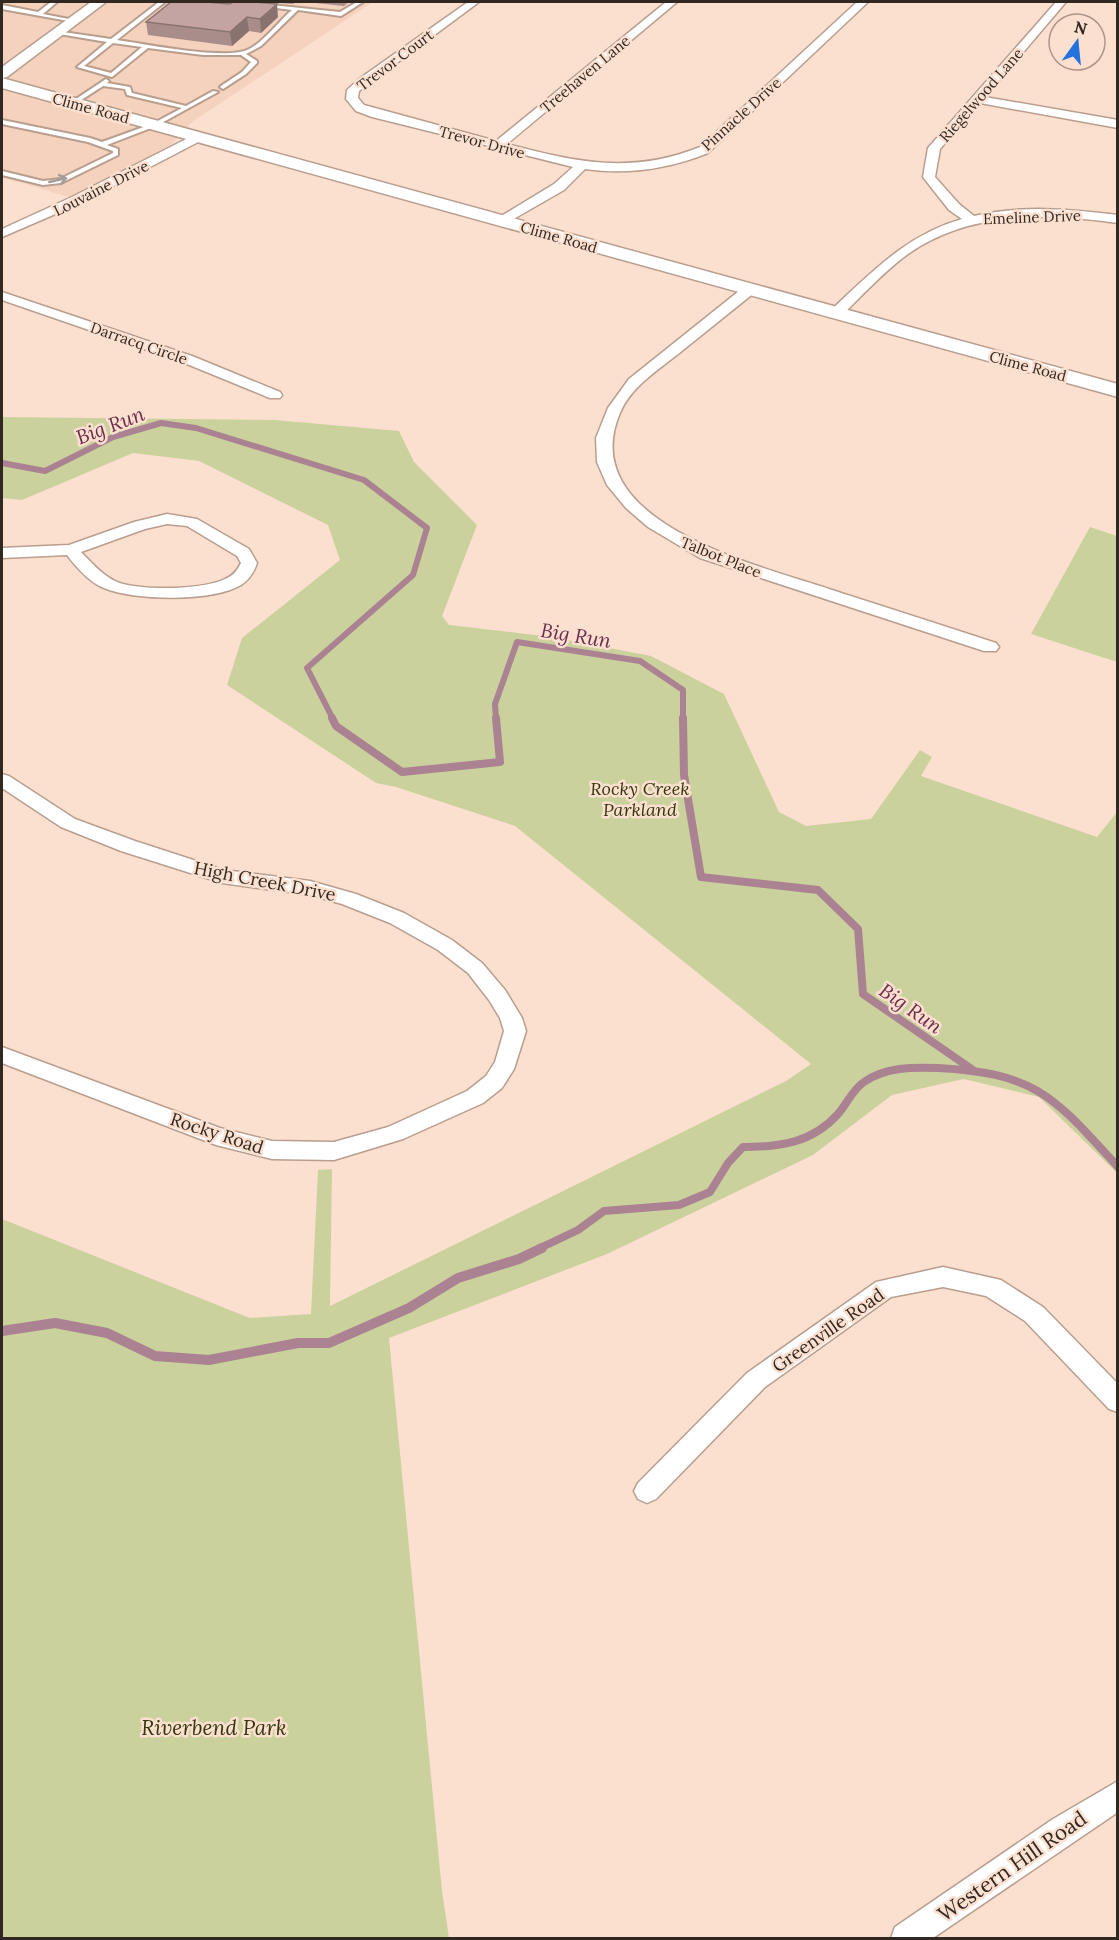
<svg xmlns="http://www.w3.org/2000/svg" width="1119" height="1940" viewBox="0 0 1119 1940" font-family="Lora,serif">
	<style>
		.built { fill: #f5d2bd }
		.green { fill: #cbd19d }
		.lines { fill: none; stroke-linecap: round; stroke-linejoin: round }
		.stream-far2 { stroke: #aa8291; stroke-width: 6 }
		.stream-far1 { stroke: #aa8291; stroke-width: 8 }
		.stream { stroke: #aa8291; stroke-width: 10 }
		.service-casing { stroke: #b89e8e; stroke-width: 4 }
		.minor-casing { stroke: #b89e8e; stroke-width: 3 }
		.tertiary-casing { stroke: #b89e8e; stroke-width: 3 }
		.secondary-casing { stroke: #b89e8e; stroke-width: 3 }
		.service { fill: #fff; fill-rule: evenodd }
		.minor { fill: #fff; fill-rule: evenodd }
		.tertiary { fill: #fff; fill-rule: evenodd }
		.secondary { fill: #fff; fill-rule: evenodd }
		.wall { fill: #a98d8b }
		.shaded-wall { fill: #897371 }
		.building { fill: #c4a4a2; stroke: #897371; stroke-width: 1.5 }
		.oneway { stroke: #a39e9c }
		.labels { text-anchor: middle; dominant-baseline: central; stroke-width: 5; stroke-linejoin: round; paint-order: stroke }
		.far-street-label { font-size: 15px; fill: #322822; stroke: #fce0cf }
		.park-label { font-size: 18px; font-style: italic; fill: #35380f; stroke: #fce0cf }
		.street-label { font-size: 18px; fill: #322822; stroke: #fce0cf }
		.water-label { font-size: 20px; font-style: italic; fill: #6d2c4e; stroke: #fce0cf }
		.near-park-label { font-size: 21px; font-style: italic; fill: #35380f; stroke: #fce0cf }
		.near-street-label { font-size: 21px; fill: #322822; stroke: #fce0cf }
	</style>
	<rect width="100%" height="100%" fill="#fce0cf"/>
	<!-- built -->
	<path class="built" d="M 2,2 L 373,2 L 192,122 L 172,144 L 72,198 L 2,177 Z"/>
	<!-- green -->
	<g class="green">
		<path d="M 2,417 L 275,420 L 399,431 L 414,462 L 477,525 L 442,616 L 449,625 L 552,637 L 651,656 L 724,694 L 779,812 L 806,826 L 871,819 L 920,750 L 932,757 L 921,776 L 1097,837 L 1117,812 L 1117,1173 L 1039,1097 L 964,1079 L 892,1095 L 813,1155 L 607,1254 L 389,1338 L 442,1891 L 449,1938 L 2,1938 L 2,1219 L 250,1318 L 311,1314 L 318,1170 L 332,1169 L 330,1306 L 786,1081 L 811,1064 L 515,826 L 396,787 L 376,783 L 227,685 L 242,638 L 340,560 L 328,525 L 199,461 L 133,453 L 22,500 L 2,498 Z"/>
		<path d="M 1090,527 L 1117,536 L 1117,662 L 1031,634 Z"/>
	</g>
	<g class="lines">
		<!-- stream-far2 -->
		<g class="stream-far2">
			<path d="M 2,463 L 45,471 L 113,437 L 161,423 L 196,428 L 364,480 L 427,528 L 413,575 L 307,668 L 333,719"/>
			<path d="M 496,719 L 495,704 L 517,642 L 640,661 L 683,690 L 683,719"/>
		</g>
		<!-- stream-far1 -->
		<g class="stream-far1">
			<path d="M 332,718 L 336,726 L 402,772 L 500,762 L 496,718"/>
			<path d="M 683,718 L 684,775 L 701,877 L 818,890 L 858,929 L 863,994 L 973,1070"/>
			<path d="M 538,1249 L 578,1230 L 604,1211 L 679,1205 L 710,1192 L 728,1163 L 743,1147 C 780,1147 812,1143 838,1114 C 847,1104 852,1090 864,1082 C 885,1067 913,1067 938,1068 C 1037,1073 1054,1097 1118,1167"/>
		</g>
		<!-- stream -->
		<path class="stream" d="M 2,1331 L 55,1323 L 107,1333 L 155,1356 L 209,1360 L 298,1343 L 329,1343 L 409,1308 L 458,1278 L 519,1259 L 542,1248"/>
		<defs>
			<g id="service">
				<path d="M 51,2 L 57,2 L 43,14 L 74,20 L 74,22 L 2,9 L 2,5 L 38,12 Z"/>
				<path d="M 159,2 L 165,2 L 117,40 C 145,44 223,60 247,50 C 262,44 279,21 292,10 L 244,4 L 242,2 L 340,12 L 357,2 L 363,2 L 341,16 L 298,10 L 261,46 L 246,54 L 257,61 L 257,63 L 246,74 L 223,89 L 220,87 L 221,86 L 242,72 L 251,62 L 241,55 L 203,55 L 148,48 L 112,77 L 77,67 L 107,42 L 53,33 L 56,31 L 111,39 ZM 113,43 L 142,47 L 111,73 L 84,66 Z"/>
				<path d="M 106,79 L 109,81 L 107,83 L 130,87 L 132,93 L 186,106 L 213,91 L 218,92 L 156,126 L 107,145 L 118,149 L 118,155 L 61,183 L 43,185 L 2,175 L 2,171 L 43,181 L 60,179 L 113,153 L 113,151 L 88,142 L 2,124 L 2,120 L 90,138 L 102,142 L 152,124 L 182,108 L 127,95 L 125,89 L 103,86 L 75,104 L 70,103 Z"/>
			</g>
			<g id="minor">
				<path d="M 468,2 L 479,2 L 359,91 L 358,98 L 364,105 L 496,141 L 666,2 L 677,2 L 507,144 C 576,162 631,175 700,147 L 857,2 L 868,2 L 708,153 C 668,169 629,175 585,169 L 564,190 L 503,225 L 496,221 L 498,218 L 554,184 L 573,167 L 372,117 L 356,111 L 346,99 L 347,90 L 359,79 Z"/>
				<path d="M 1056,2 L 1066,2 L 985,97 L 1118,120 L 1118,128 L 980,103 L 940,149 L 935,177 L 959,204 L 974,216 C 1021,205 1070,209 1118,215 L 1118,223 C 1045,213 970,211 908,254 C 883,272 862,296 840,317 L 830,317 L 828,314 L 830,311 C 871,273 906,235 962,219 L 949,210 L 923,177 L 928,148 Z"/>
				<path d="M 198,133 L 202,134 L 202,140 L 81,203 L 2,237 L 2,229 L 72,197 Z"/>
				<path d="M 749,286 L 756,290 L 754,293 C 730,312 707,331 683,350 C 661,368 631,386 620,413 C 573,523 761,566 832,590 C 887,608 942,625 996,643 L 999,647 L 996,651 L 984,651 L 700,558 L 648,527 L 626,508 L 607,485 L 597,462 L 596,438 L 608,408 L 629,379 L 744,287 Z"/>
				<path d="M 2,292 L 192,356 L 280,392 L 282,395 L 280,398 L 270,398 L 182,362 L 2,300 Z"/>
				<path d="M 167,514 L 197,519 L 249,549 L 257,563 C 254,572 249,580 241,585 C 212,602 135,601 104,588 C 89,582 77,568 67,555 L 2,558 L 2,548 L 69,545 L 134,522 ZM 167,524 L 187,526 L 237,556 L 241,563 C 237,571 233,576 225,579 C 202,590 141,591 117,582 C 103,576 92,563 81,552 L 145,529 Z"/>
				<path d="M 2,774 L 9,776 L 75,819 L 135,841 L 224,870 L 310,881 L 356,894 L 404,913 L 452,940 L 482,963 L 505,990 L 522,1018 L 526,1031 L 514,1069 L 502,1088 L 483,1103 L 403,1139 L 334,1160 L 272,1159 L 216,1145 L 2,1063 L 2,1047 L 220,1128 L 272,1141 L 334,1142 L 388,1127 L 467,1091 L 486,1076 L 495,1062 L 504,1031 L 500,1018 L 489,1000 L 468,973 L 438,950 L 390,923 L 342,904 L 310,895 L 222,883 L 121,851 L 61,827 L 2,788 Z"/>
				<path d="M 943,1267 L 1001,1280 L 1043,1307 L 1118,1384 L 1118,1412 L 1109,1409 L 1025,1321 L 986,1296 L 943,1287 L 891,1297 L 765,1387 L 656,1499 L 647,1503 L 638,1499 L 634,1491 L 638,1483 L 747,1373 L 876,1282 Z"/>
				<path d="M 1118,1781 L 1118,1812 L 933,1938 L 891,1938 L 895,1927 L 1053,1819 Z"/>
			</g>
			<path id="tertiary" d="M 91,2 L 106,2 L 7,77 L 2,78 L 2,67 Z"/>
			<path id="secondary" d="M 2,78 L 1118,384 L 1118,397 L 2,88 Z"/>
		</defs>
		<!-- service casing -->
		<use href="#service" class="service-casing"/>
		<!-- minor casing -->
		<use href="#minor" class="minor-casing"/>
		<!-- tertiary casing -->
		<use href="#tertiary" class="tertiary-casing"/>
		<!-- secondary casing -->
		<use href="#secondary" class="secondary-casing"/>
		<!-- service -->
		<use href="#service" class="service"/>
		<!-- minor -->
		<use href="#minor" class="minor"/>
		<!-- tertiary -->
		<use href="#tertiary" class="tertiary"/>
		<!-- secondary -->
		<use href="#secondary" class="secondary"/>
	</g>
	<!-- wall -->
	<g class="wall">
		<path d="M 268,2 L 296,2 L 293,4 Z"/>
		<path d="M 306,2 L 349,2 L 344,6 Z"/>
		<path d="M 230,4 L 278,17 L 261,33 L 249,31 L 232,46 L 148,35 L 146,22 Z"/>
	</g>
	<!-- shaded-wall -->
	<g class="shaded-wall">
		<path d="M 277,4 L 278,17 L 261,33 L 260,19 Z"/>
		<path d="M 247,17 L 249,31 L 232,46 L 230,32 Z"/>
	</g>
	<!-- building -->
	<path class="building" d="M 171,2 L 206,2 L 230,4 L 233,2 L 255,2 L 277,4 L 260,19 L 247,17 L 230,32 L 146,22 Z"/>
	<!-- one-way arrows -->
	<defs><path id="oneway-shaft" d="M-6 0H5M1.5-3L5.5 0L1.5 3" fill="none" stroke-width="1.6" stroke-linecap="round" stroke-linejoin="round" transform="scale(1.5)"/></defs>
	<use class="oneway" href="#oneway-shaft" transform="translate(58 180) rotate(-13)"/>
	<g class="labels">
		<!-- far-street labels -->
		<g class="far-street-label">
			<text transform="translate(395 60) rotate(-37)">Trevor Court</text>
			<text transform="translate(585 74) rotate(-40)">Treehaven Lane</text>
			<text transform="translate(981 95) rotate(-49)">Riegelwood Lane</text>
			<text transform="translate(91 108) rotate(15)">Clime Road</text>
			<text transform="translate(741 114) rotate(-42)">Pinnacle Drive</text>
			<text transform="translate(482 142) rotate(15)">Trevor Drive</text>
			<text transform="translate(101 188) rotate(-27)">Louvaine Drive</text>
			<text transform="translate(1032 217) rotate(-2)">Emeline Drive</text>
			<text transform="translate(559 237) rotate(16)">Clime Road</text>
			<text transform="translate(139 343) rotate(19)">Darracq Circle</text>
			<text transform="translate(1028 366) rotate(15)">Clime Road</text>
			<text transform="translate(721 557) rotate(22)">Talbot Place</text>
		</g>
		<!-- park labels -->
		<g class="park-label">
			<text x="640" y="788">Rocky Creek<tspan x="640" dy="21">Parkland</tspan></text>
		</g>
		<!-- street labels -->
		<g class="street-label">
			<text transform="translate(265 881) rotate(11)">High Creek Drive</text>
			<text transform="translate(217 1133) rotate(18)">Rocky Road</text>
			<text transform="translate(828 1330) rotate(-35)">Greenville Road</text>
		</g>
		<!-- water labels -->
		<g class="water-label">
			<text transform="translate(110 425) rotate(-21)">Big Run</text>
			<text transform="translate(576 635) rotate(9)">Big Run</text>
			<text transform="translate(911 1008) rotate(35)">Big Run</text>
		</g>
		<!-- near-park labels -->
		<g class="near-park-label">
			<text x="214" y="1727">Riverbend Park</text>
		</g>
		<!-- near-street labels -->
		<g class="near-street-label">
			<text transform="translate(1012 1866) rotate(-35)">Western Hill Road</text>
		</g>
	</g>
	<!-- border -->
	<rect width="1119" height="1940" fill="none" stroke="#322822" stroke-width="6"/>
	<!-- north arrow -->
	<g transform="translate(1077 42) rotate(15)"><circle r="28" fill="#fce0cf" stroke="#ab968a" stroke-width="1.5"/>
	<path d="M0-4.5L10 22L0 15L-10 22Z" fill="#2472dd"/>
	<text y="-9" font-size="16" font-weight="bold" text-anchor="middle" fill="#322822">N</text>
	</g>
</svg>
